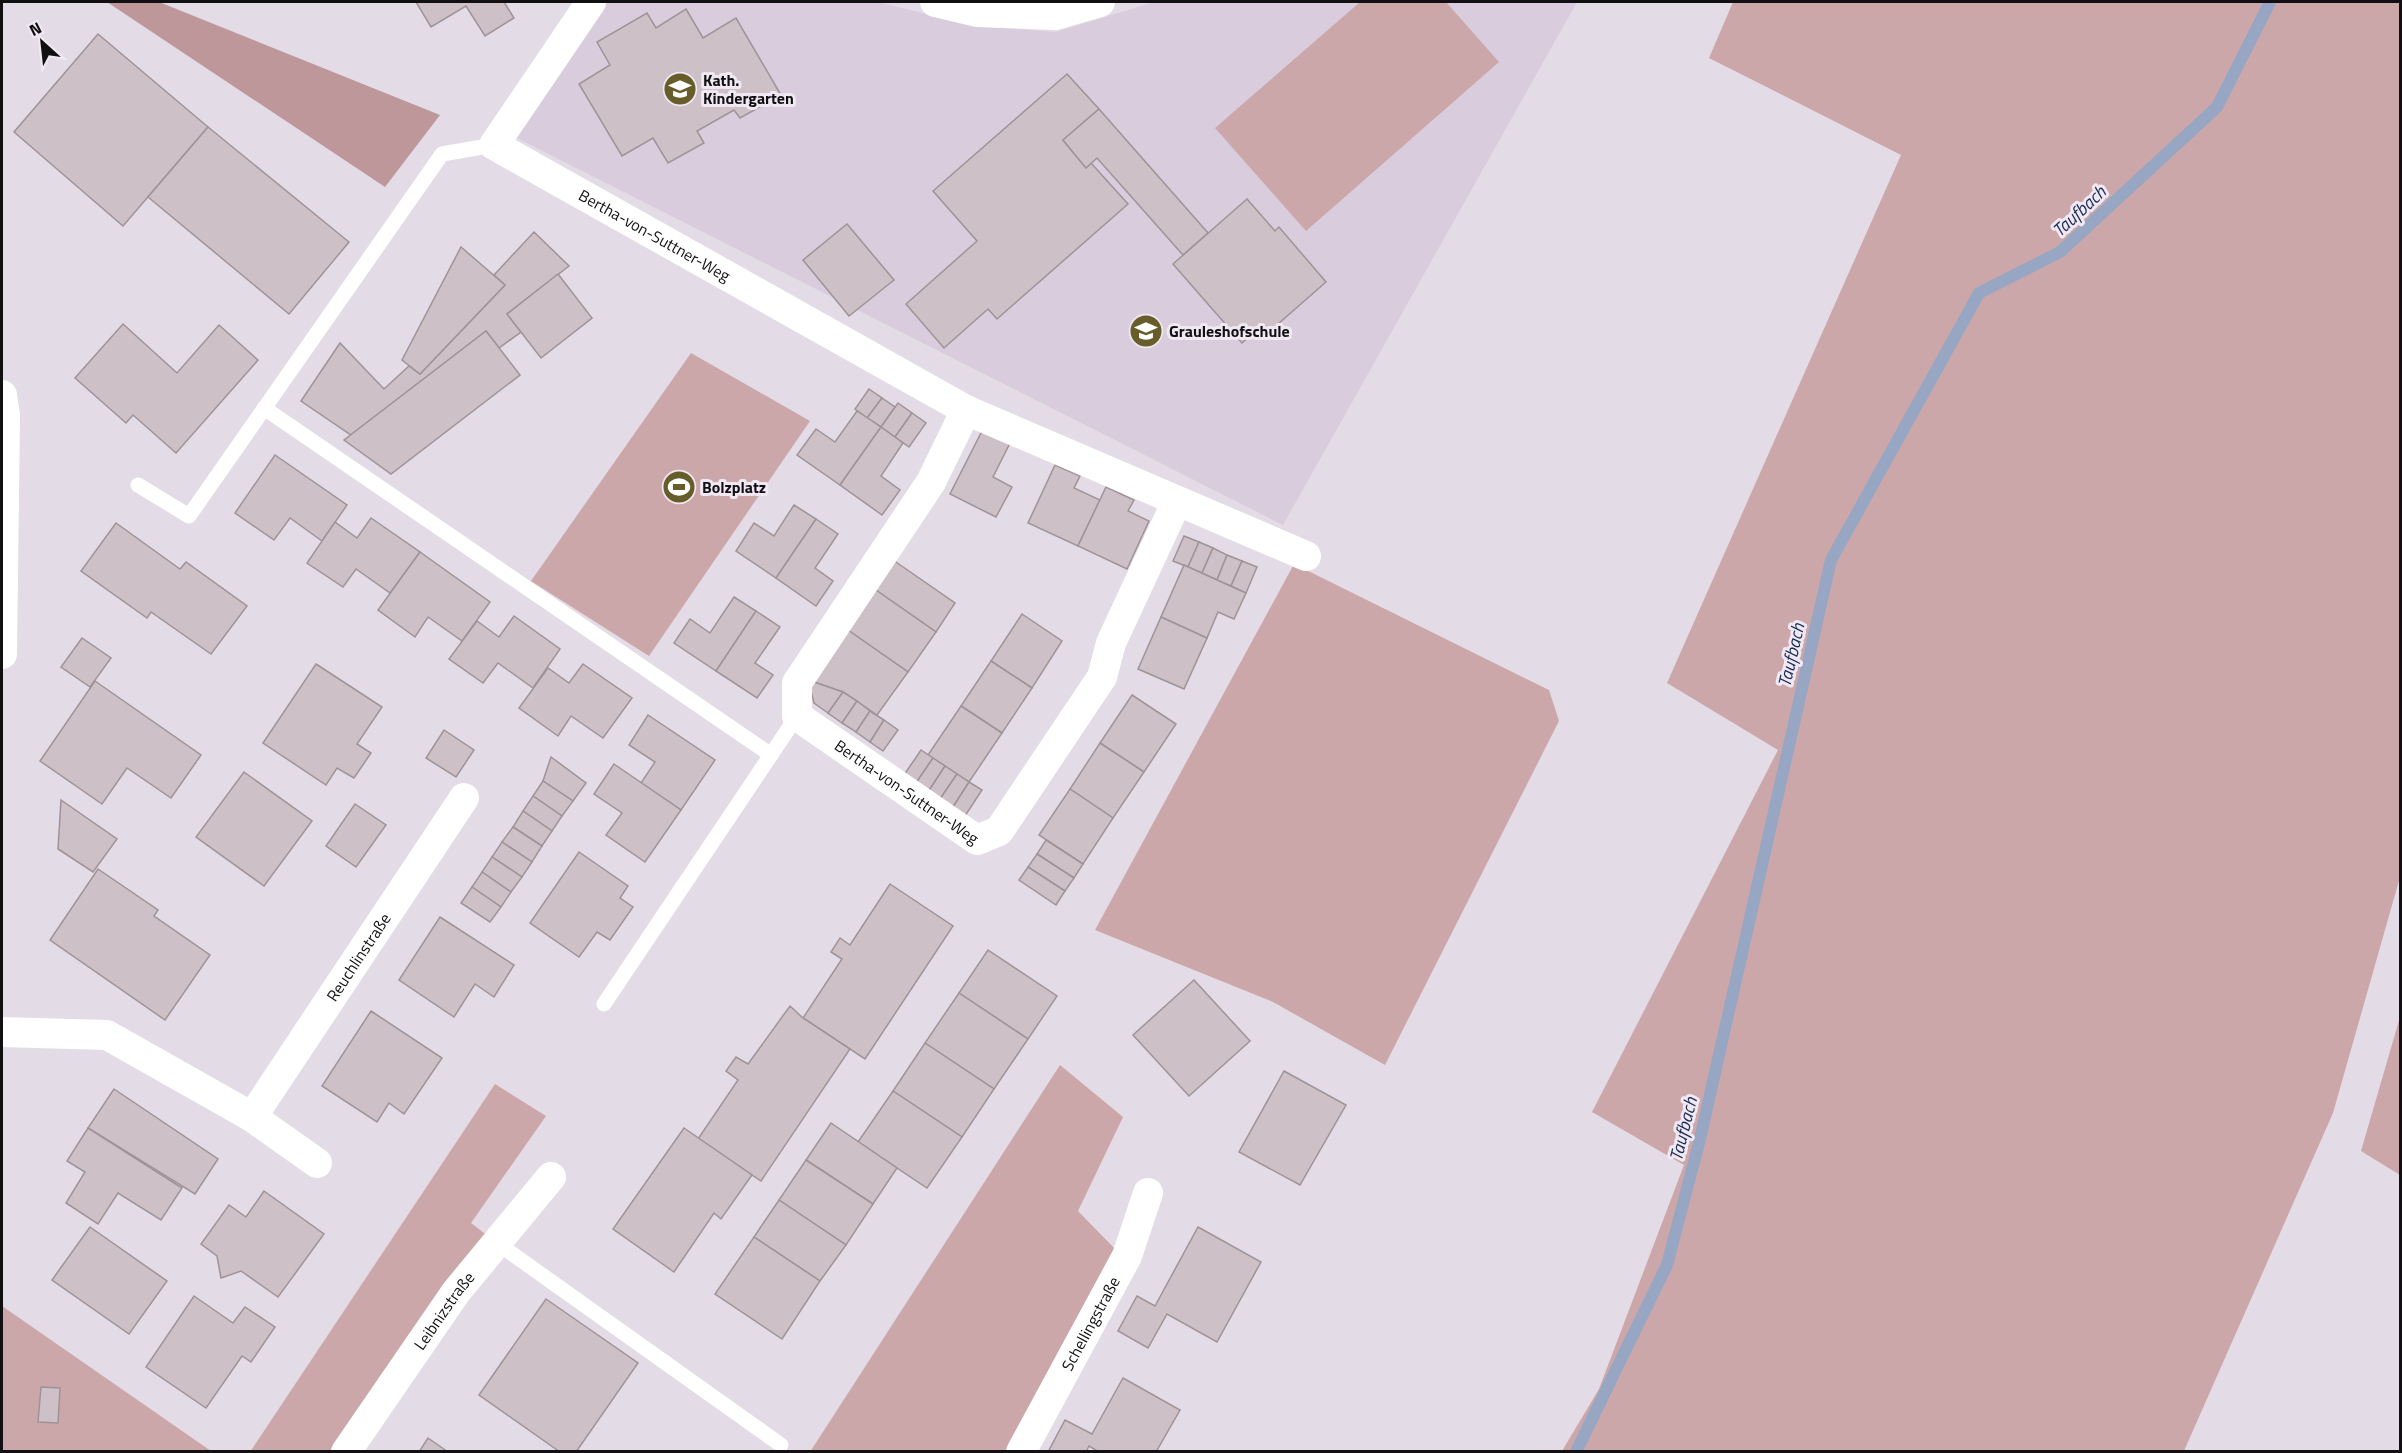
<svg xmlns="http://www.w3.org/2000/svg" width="2402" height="1453" viewBox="0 0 2402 1453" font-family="'Titillium Web',sans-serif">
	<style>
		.built { fill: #d9ccdc }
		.green { fill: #cca7a9 }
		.forest { fill: #bd9799 }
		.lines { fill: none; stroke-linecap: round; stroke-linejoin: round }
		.stream { stroke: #96a6c3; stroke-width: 12 }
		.building { fill: #cdc0c6; stroke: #9f9398; stroke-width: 1.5 }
		.lane { stroke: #fff; stroke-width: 15 }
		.street { stroke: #fff; stroke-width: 30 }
		.labels { text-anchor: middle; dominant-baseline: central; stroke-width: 6; stroke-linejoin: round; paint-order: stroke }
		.poi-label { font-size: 16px; font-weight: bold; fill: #110f12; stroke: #f0e8f2; text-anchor: start }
		.street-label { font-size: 16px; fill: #110f12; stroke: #f0e8f2 }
		.water-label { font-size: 18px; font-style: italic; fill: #172b53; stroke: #f0e8f2 }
	</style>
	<rect width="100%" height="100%" fill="#e3dbe5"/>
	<!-- built -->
	<path class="built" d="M 608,2 L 877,2 L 975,26 L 1056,32 L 1154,2 L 1577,2 L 1283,525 L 515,137 Z"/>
	<!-- green -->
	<g class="green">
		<path d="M 1360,2 L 1446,2 L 1499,62 L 1306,231 L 1215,128 Z"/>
		<path d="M 1733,2 L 2400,2 L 2400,877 L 2333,1113 L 2184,1451 L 1562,1451 L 1599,1389 L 1684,1165 L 1592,1112 L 1778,750 L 1667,683 L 1901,155 L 1709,58 Z"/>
		<path d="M 691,353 L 810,421 L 649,656 L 531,581 Z"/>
		<path d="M 1294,564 L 1549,690 L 1559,721 L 1385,1065 L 1273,1002 L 1095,930 Z"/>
		<path d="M 2400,1017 L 2400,1175 L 2361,1151 Z"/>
		<path d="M 1060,1065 L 1123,1117 L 1078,1211 L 1118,1252 L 1008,1451 L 810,1452 Z"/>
		<path d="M 495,1084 L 546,1116 L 471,1223 L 497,1243 L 346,1451 L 250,1452 Z"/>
		<path d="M 2,1306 L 211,1451 L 2,1451 Z"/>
	</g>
	<!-- forest -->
	<path class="forest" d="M 107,2 L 159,2 L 440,115 L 385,187 Z"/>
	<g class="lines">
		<!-- stream -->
		<path class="stream" d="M 1576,1452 L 1667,1265 L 1700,1139 L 1831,560 L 1979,293 L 2060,252 L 2217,107 L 2270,2"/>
	</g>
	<!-- building -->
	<g class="building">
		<path d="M 416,2 L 504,2 L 514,18 L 485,36 L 466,6 L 431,27 Z"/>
		<path d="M 686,9 L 703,38 L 736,18 L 781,95 L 740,118 L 734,110 L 697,131 L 704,143 L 668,163 L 653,138 L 622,156 L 579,84 L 610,65 L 597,42 L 647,13 L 656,28 Z"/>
		<path d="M 98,34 L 208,127 L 123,226 L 14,132 Z"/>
		<path d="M 1067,74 L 1099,109 L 1063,140 L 1086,168 L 1091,163 L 1128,204 L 997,319 L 988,309 L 944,348 L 906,304 L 977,241 L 933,191 Z"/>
		<path d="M 1099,109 L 1208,233 L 1183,255 L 1097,158 L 1086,168 L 1063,140 Z"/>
		<path d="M 208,127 L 349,242 L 289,314 L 148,197 Z"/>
		<path d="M 1247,199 L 1275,231 L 1279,227 L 1326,282 L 1270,331 L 1264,324 L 1242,343 L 1173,264 Z"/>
		<path d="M 847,224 L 894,280 L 849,316 L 803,260 Z"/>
		<path d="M 534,232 L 569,266 L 507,314 L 521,332 L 499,348 L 486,331 L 351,435 L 301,401 L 340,343 L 384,389 L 409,366 L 420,374 L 505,285 L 494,275 Z"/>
		<path d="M 461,247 L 505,285 L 420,374 L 402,360 Z"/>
		<path d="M 558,274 L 592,318 L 541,358 L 507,314 Z"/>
		<path d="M 123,324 L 177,373 L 219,325 L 258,360 L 176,453 L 133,415 L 126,423 L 75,378 Z"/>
		<path d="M 486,331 L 520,375 L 391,474 L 344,440 Z"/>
		<path d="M 869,389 L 882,398 L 867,418 L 855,409 Z"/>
		<path d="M 882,398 L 895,407 L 881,427 L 867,418 Z"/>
		<path d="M 898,403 L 912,413 L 895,437 L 881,427 Z"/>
		<path d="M 857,411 L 881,427 L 840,485 L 797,455 L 816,429 L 835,442 Z"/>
		<path d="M 912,413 L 926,423 L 909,447 L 895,437 Z"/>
		<path d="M 881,427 L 903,443 L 881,476 L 900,490 L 882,515 L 840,485 Z"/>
		<path d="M 983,429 L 1010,443 L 993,477 L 1012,487 L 996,517 L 950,494 Z"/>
		<path d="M 275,455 L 347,505 L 322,541 L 290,518 L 274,540 L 235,513 Z"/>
		<path d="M 1055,465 L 1080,476 L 1074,488 L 1100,500 L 1078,546 L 1028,523 Z"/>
		<path d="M 1106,487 L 1134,500 L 1128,511 L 1149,521 L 1127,569 L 1078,546 Z"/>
		<path d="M 794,505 L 816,519 L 776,578 L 736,551 L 754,523 L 774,536 Z"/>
		<path d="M 371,518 L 420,552 L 390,593 L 356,569 L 343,587 L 307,563 L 335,522 L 357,538 Z"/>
		<path d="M 816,519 L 838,534 L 815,568 L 833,581 L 816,606 L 776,578 Z"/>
		<path d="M 116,523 L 180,569 L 186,562 L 247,606 L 211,654 L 151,612 L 147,618 L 81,571 Z"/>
		<path d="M 1184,536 L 1199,542 L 1188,567 L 1173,561 Z"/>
		<path d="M 1199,542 L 1213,548 L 1202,573 L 1188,567 Z"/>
		<path d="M 1213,548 L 1227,555 L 1217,580 L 1202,573 Z"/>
		<path d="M 420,552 L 490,602 L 462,641 L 428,617 L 415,637 L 378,610 Z"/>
		<path d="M 1227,555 L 1242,561 L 1231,586 L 1217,580 Z"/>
		<path d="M 893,560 L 955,603 L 936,632 L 873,588 Z"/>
		<path d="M 1242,561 L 1257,567 L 1246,593 L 1231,586 Z"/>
		<path d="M 1184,565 L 1246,593 L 1234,619 L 1218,612 L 1207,638 L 1161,617 Z"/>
		<path d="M 873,588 L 936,632 L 908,672 L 845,628 Z"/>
		<path d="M 734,597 L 756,611 L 716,671 L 674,643 L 690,619 L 710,633 Z"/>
		<path d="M 756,611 L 780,627 L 755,663 L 773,675 L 757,698 L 716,671 Z"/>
		<path d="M 1022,614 L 1062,641 L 1032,688 L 991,661 Z"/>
		<path d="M 514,616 L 560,649 L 533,688 L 498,663 L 483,683 L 449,659 L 477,621 L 499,637 Z"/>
		<path d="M 1161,617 L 1207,638 L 1184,689 L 1138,669 Z"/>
		<path d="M 845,628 L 908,672 L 877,715 L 843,692 L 808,680 Z"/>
		<path d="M 82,638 L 111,658 L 90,687 L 61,667 Z"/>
		<path d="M 991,661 L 1032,688 L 1002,733 L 961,706 Z"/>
		<path d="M 316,664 L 382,707 L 357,744 L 371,753 L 354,778 L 337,768 L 326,785 L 263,743 Z"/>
		<path d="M 583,664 L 632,698 L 603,738 L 571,716 L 558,736 L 519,708 L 548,668 L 569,683 Z"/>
		<path d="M 808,680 L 843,692 L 828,713 L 814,703 Z"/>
		<path d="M 95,681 L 201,755 L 171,798 L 127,768 L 102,804 L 40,761 Z"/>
		<path d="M 843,692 L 857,701 L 842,723 L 828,713 Z"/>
		<path d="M 1132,695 L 1176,724 L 1144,772 L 1100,743 Z"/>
		<path d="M 857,701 L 870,711 L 856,732 L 842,723 Z"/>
		<path d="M 961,706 L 1002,733 L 969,782 L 928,755 Z"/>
		<path d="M 870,711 L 884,720 L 870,742 L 856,732 Z"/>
		<path d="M 648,715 L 715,760 L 681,810 L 641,783 L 655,762 L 629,745 Z"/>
		<path d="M 884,720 L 898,730 L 883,751 L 870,742 Z"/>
		<path d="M 444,730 L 474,750 L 456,777 L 426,758 Z"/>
		<path d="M 1100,743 L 1144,772 L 1113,818 L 1070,789 Z"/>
		<path d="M 921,750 L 933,758 L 916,783 L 904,775 Z"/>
		<path d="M 551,757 L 586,783 L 573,801 L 543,781 Z"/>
		<path d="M 933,758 L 945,766 L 928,792 L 916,783 Z"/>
		<path d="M 614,764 L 681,810 L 645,862 L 606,835 L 622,813 L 594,794 Z"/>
		<path d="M 945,766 L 957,774 L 940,799 L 928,792 Z"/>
		<path d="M 244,772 L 312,821 L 264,886 L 196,837 Z"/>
		<path d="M 957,774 L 969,782 L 953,807 L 940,799 Z"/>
		<path d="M 543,781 L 573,801 L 562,816 L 533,796 Z"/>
		<path d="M 969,782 L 982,790 L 965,816 L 953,807 Z"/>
		<path d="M 1070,789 L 1113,818 L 1083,864 L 1039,835 Z"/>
		<path d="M 533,796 L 562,816 L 552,831 L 523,811 Z"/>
		<path d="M 61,800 L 117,839 L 93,872 L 58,849 Z"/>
		<path d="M 355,804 L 386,825 L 356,867 L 326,846 Z"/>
		<path d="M 523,811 L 552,831 L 542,846 L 513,827 Z"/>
		<path d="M 513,827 L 542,846 L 532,862 L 502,842 Z"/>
		<path d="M 1046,840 L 1083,864 L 1074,878 L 1037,854 Z"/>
		<path d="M 502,842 L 532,862 L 522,877 L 492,857 Z"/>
		<path d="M 579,852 L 628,886 L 620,898 L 633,907 L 610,940 L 597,932 L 579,957 L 530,923 Z"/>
		<path d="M 1037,854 L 1074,878 L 1065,891 L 1028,867 Z"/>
		<path d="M 492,857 L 522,877 L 511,892 L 482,872 Z"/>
		<path d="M 1028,867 L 1065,891 L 1056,905 L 1019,880 Z"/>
		<path d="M 98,869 L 158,910 L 154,916 L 210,955 L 165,1020 L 50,940 Z"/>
		<path d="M 482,872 L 511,892 L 501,907 L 472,887 Z"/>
		<path d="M 890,884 L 953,926 L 865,1059 L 803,1018 L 842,959 L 831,952 L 840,938 L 850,945 Z"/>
		<path d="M 472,887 L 501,907 L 490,922 L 461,903 Z"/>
		<path d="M 440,917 L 514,965 L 494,997 L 475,984 L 454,1017 L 399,980 Z"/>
		<path d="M 988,950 L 1057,996 L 1028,1039 L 959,993 Z"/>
		<path d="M 1194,980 L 1250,1041 L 1189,1096 L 1133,1035 Z"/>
		<path d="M 959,993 L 1028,1039 L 994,1089 L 925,1043 Z"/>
		<path d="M 790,1006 L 803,1018 L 850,1049 L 761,1181 L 698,1139 L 738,1080 L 726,1071 L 736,1057 L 748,1064 Z"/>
		<path d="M 371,1011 L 442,1058 L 404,1114 L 389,1103 L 377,1122 L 322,1086 Z"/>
		<path d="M 925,1043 L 994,1089 L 962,1137 L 893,1091 Z"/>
		<path d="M 1284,1071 L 1346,1105 L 1300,1185 L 1239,1152 Z"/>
		<path d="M 114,1089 L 218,1159 L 195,1194 L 88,1128 Z"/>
		<path d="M 893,1091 L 962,1137 L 927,1188 L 858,1142 Z"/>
		<path d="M 831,1123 L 897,1168 L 873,1204 L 806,1160 Z"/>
		<path d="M 88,1128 L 182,1188 L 161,1220 L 118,1193 L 98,1224 L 66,1203 L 85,1172 L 67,1161 Z"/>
		<path d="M 684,1128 L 752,1175 L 721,1219 L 714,1213 L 674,1272 L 613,1229 Z"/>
		<path d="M 806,1160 L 873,1204 L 846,1245 L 779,1200 Z"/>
		<path d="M 264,1191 L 324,1234 L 278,1297 L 241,1271 L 221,1278 L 217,1256 L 201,1244 L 229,1205 L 246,1217 Z"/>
		<path d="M 779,1200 L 846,1245 L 820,1281 L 754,1237 Z"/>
		<path d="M 90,1227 L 167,1281 L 129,1334 L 52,1280 Z"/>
		<path d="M 1198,1227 L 1261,1262 L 1217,1342 L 1167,1314 L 1148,1348 L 1118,1331 L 1137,1296 L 1155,1306 Z"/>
		<path d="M 754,1237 L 820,1281 L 782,1339 L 715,1294 Z"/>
		<path d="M 194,1296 L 233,1323 L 245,1307 L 275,1327 L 251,1362 L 242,1356 L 206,1408 L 146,1367 Z"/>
		<path d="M 546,1299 L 638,1363 L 576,1452 L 560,1452 L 479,1395 Z"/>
		<path d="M 1123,1378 L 1180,1410 L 1156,1452 L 1099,1452 L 1089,1446 L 1086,1452 L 1048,1452 L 1065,1420 L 1092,1434 Z"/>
		<path d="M 41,1387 L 60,1388 L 58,1423 L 38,1422 Z"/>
		<path d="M 428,1438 L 448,1452 L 419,1452 Z"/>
	</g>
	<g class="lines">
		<!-- lane -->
		<g class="lane">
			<path d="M 264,408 L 771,755"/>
			<path d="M 138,485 L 189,516 L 442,154 L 494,145"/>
			<path d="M 604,1004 L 797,716"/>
			<path d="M 497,1243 L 781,1445"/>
		</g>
		<!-- street -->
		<g class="street">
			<path id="s1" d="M 591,2 L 494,145 L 966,410 L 1306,556"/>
			<path d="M 935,2 L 977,12 L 1055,15 L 1100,2"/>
			<path d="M 2,395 L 5,416 L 2,654"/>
			<path id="s2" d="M 966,410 L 931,482 L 797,683 L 797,716 L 977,840 L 999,831 L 1102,677 L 1111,643 L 1177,501"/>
			<path d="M 2,1032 L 107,1035 L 252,1117 L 317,1163"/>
			<path id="s3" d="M 252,1117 L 464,798"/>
			<path id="s4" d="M 346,1452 L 456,1292 L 551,1177"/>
			<path id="s5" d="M 1021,1452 L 1127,1256 L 1148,1193"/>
		</g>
	</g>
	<!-- icons -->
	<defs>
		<symbol id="school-disc" viewBox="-11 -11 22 22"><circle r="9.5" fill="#665d2a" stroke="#f0e8f2"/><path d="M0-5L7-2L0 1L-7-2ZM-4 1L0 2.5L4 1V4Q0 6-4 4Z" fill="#fff"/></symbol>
		<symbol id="stadium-disc" viewBox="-11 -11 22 22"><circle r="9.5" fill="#665d2a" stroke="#f0e8f2"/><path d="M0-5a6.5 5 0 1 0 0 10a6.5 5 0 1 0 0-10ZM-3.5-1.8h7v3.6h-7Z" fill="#fff"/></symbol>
	</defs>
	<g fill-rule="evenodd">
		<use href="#school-disc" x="661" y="70" width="38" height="38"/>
		<use href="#school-disc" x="1127" y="312" width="38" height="38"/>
		<use href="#stadium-disc" x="660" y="468" width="38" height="38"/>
	</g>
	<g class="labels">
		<!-- poi labels -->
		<g class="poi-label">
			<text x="703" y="80">Kath.<tspan x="703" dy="18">Kindergarten</tspan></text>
			<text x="1169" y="331">Grauleshofschule</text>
			<text x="702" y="487">Bolzplatz</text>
		</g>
		<!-- street labels -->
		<g class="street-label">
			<text stroke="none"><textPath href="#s1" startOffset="357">Bertha-von-Suttner-Weg</textPath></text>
			<text stroke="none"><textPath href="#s2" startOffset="488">Bertha-von-Suttner-Weg</textPath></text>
			<text stroke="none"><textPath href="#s3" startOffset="192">Reuchlinstraße</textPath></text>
			<text stroke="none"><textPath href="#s4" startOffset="172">Leibnizstraße</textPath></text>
			<text stroke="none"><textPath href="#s5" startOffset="146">Schellingstraße</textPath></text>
		</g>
		<!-- water labels -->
		<g class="water-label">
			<text transform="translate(2079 211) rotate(-43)">Taufbach</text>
			<text transform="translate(1791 655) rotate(-77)">Taufbach</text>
			<text transform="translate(1683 1129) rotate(-76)">Taufbach</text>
		</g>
	</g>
	<!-- border -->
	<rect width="2402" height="1453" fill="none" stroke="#110f12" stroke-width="6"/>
	<!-- north arrow -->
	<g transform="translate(42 42) rotate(333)" stroke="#f0e8f2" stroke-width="4.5" paint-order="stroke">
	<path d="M0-4.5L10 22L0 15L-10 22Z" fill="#110f12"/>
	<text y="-9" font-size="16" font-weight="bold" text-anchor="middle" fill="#110f12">N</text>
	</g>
</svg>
